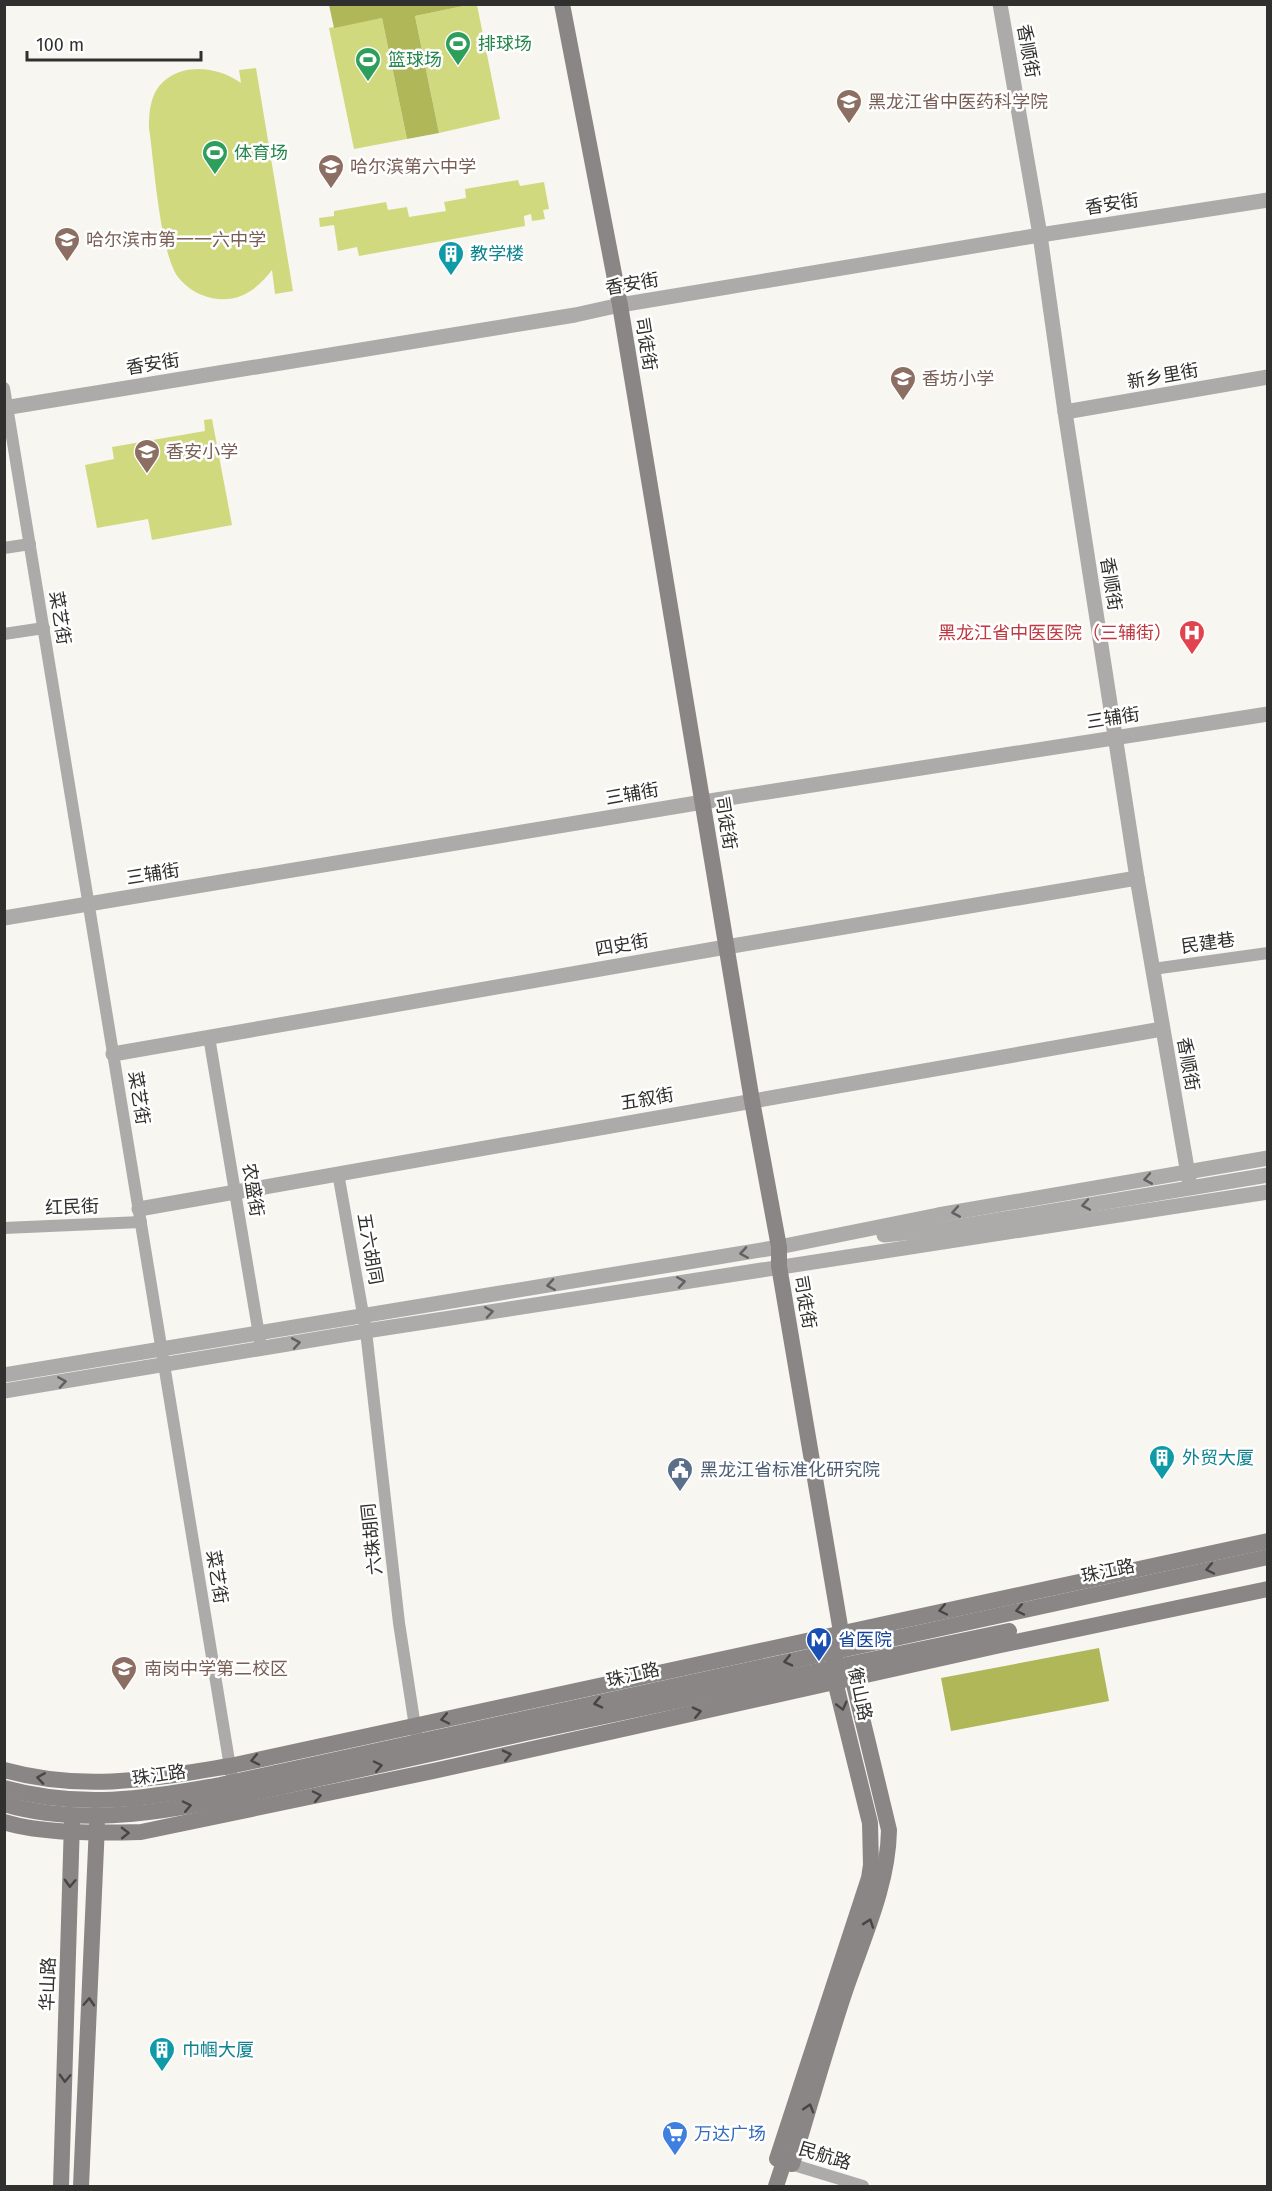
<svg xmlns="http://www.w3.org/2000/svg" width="1272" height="2191" viewBox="0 0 1272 2191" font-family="'Fira Sans','Noto Sans SC',sans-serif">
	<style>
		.green { fill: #d1d97f }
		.forest { fill: #b0b758 }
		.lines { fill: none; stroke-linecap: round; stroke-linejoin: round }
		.minor { stroke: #adabaa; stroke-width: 12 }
		.tertiary { stroke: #adabaa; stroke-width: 15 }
		.secondary { stroke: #898685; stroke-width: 16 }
		.tertiary-bridge { stroke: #adabaa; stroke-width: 15 }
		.oneway { stroke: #626160 }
		.oneway2 { stroke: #464644 }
		.labels { text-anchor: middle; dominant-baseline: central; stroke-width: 5; stroke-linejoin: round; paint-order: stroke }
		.leisure-label { font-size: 18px; fill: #27864d; stroke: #fff; text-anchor: start }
		.street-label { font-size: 18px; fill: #30302e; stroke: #fff }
		.education-label { font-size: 18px; fill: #785e54; stroke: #fff; text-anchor: start }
		.culture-label { font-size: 18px; fill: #0d838f; stroke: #fff; text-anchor: start }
		.health-label { font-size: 18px; fill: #be3a42; stroke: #fff; text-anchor: end }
		.service-label { font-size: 18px; fill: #4e5e75; stroke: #fff; text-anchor: start }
		.transit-label { font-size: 18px; fill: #164399; stroke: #fff; text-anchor: start }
		.shop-label { font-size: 18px; fill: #366cbe; stroke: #fff; text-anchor: start }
	</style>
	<rect width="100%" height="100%" fill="#f8f6f1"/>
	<!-- green -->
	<g class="green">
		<path d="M 468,5 L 477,5 L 500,119 L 439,133 L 415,16 Z"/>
		<path d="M 382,18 L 407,139 L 354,149 L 329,28 Z"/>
		<path d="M 256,68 L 293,291 L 275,294 L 272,270 C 258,288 242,301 218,299 C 203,298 187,289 178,277 C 160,253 154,162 149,128 C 149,113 150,95 162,83 C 183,62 219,67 241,83 L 239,70 Z"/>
		<path d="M 518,180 L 520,186 L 544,182 L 549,209 L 543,210 L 545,219 L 532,221 L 531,214 L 524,216 L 525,226 L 359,256 L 357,247 L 338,251 L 334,225 L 320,227 L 319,218 L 334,216 L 334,211 L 386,202 L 388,210 L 407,207 L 409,217 L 446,211 L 444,202 L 466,198 L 465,189 Z"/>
		<path d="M 212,419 L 232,525 L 152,540 L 148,519 L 97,528 L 85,465 L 114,459 L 112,447 L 205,431 L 204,420 Z"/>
	</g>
	<!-- forest -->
	<g class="forest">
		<path d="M 329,5 L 468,5 L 415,16 L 439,133 L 407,139 L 382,18 L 334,28 Z"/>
		<path d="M 1099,1648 L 1109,1701 L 951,1731 L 941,1678 Z"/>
	</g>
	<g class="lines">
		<!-- minor -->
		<g class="minor">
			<path d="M 4,388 L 231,1773"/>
			<path d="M 4,548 L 30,544"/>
			<path d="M 4,634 L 44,628"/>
			<path d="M 1153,969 L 1268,953"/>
			<path d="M 209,1037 L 260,1341"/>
			<path d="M 338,1173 L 366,1331 L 399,1623 L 416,1733"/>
			<path d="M 4,1228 L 141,1222"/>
			<path d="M 784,2162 L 863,2186"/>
		</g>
		<!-- tertiary -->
		<g class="tertiary">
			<path d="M 1000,4 L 1040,235 L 1065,412 L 1137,878 L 1189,1180"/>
			<path d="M 4,408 L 575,315 L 620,305 L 1040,235 L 1268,200"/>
			<path d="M 1065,412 L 1268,377"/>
			<path d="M 4,918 L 703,802 L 1268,714"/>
			<path d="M 113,1054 L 726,947 L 1137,878"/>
			<path d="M 139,1209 L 1162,1029"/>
			<path d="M 884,1235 L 944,1229"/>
			<path d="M 4,1375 L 779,1247 L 938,1215 L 1268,1158"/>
			<path d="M 4,1391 L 366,1331 L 1268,1192"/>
		</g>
		<!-- secondary -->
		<g class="secondary">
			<path d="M 562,4 L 620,305 L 752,1101 L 779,1247 L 779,1266 L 841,1632 L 832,1669 L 870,1823 L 871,1865 L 869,1878 L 777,2159"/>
			<path d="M 4,1770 C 84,1792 151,1779 230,1766 L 1268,1541"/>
			<path d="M 4,1788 C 80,1809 145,1799 220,1785 L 1268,1557"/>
			<path d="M 4,1804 C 100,1832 199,1804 294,1784 C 371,1767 448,1750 525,1733 C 686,1698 848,1665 1009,1631"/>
			<path d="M 4,1822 C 42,1834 101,1833 141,1832 L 438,1770 L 996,1646 L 1268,1589"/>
			<path d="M 792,2164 C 809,2108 825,2052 843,1997 C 861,1942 888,1888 889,1830 L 850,1668"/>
			<path d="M 61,2186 L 72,1822"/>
			<path d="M 81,2186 L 97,1825"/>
			<path d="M 776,2186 L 784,2162"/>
		</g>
		<!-- tertiary-bridge -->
		<path class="tertiary-bridge" d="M 944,1229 L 1268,1175"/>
	</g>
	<!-- one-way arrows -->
	<defs><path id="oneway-chevron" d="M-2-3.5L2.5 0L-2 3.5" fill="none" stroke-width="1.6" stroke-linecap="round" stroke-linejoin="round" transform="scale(1.5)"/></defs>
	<g class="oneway">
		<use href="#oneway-chevron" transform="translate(1148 1179) rotate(170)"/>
		<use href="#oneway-chevron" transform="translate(1086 1205) rotate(170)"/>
		<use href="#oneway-chevron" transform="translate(956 1212) rotate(170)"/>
		<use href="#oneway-chevron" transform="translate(744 1253) rotate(171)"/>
		<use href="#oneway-chevron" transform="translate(681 1282) rotate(-9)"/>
		<use href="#oneway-chevron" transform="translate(551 1285) rotate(171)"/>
		<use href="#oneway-chevron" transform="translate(489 1312) rotate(-9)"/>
		<use href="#oneway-chevron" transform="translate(296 1343) rotate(-10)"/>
		<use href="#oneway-chevron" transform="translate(62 1382) rotate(-9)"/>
	</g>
	<g class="oneway2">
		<use href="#oneway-chevron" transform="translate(1210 1569) rotate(168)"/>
		<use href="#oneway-chevron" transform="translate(943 1610) rotate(168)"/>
		<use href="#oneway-chevron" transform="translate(1020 1610) rotate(168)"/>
		<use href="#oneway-chevron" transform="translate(788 1661) rotate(167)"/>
		<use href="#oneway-chevron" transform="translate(598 1703) rotate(167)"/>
		<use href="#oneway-chevron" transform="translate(842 1706) rotate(76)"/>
		<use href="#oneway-chevron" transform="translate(697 1712) rotate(-13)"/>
		<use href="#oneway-chevron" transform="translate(445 1719) rotate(168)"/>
		<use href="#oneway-chevron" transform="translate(507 1755) rotate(-13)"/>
		<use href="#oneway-chevron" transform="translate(255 1760) rotate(168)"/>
		<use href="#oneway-chevron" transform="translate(378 1766) rotate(-12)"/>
		<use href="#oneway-chevron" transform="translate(41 1778) rotate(-171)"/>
		<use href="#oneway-chevron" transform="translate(317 1796) rotate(-12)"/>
		<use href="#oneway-chevron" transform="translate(187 1806) rotate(-12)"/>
		<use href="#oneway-chevron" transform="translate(125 1833) rotate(-1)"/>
		<use href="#oneway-chevron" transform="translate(70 1883) rotate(92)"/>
		<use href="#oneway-chevron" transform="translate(869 1923) rotate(-71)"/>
		<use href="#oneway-chevron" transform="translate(89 2002) rotate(-87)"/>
		<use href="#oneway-chevron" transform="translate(65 2078) rotate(92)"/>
		<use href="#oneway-chevron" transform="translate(809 2108) rotate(-73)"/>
	</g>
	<!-- icons -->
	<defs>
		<symbol id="stadium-pin" viewBox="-11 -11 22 30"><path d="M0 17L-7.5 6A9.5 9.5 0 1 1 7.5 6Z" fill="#2e9e5b" stroke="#fff"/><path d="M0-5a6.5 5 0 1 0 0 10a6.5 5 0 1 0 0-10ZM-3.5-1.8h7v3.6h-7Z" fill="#fff"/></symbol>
		<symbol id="university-pin" viewBox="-11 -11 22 30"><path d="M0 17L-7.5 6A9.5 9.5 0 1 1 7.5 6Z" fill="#8d6e63" stroke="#fff"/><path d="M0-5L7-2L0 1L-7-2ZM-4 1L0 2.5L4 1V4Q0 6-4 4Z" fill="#fff"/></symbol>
		<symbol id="school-pin" viewBox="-11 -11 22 30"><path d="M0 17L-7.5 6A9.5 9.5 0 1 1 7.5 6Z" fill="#8d6e63" stroke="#fff"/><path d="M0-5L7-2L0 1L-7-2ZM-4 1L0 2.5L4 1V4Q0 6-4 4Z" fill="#fff"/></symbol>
		<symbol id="building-pin" viewBox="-11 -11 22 30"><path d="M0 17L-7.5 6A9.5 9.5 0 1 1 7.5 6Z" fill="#0f9aa8" stroke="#fff"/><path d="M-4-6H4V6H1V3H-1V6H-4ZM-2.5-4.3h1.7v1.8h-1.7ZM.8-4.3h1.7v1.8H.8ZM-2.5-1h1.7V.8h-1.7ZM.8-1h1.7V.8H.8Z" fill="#fff"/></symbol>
		<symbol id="hospital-pin" viewBox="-11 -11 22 30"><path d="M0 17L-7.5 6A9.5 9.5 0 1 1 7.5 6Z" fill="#e0444e" stroke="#fff"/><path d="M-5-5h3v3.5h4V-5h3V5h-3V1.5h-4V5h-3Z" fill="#fff"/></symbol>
		<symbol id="civic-pin" viewBox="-11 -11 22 30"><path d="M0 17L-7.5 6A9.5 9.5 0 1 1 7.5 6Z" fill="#5c6f8a" stroke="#fff"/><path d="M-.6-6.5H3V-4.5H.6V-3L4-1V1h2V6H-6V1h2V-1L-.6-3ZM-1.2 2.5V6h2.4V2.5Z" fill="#fff"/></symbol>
		<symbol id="metro-pin" viewBox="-11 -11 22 30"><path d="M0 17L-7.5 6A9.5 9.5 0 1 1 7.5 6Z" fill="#1a4fb4" stroke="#fff"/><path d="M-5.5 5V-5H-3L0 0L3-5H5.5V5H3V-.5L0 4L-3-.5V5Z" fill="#fff"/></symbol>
		<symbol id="supermarket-pin" viewBox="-11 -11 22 30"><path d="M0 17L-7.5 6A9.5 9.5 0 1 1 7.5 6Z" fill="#3f7fe0" stroke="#fff"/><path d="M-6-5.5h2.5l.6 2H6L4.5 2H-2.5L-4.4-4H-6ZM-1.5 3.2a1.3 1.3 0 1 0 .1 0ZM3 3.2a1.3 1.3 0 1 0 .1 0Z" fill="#fff"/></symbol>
	</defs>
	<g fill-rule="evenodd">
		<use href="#stadium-pin" x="443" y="29" width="30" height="40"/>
		<use href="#stadium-pin" x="353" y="45" width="30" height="40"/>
		<use href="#university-pin" x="834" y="87" width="30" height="40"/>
		<use href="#stadium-pin" x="200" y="138" width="30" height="40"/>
		<use href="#school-pin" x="316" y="152" width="30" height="40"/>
		<use href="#school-pin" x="52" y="225" width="30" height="40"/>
		<use href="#building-pin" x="436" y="239" width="30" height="40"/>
		<use href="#school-pin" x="888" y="364" width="30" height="40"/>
		<use href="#school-pin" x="132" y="437" width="30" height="40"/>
		<use href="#hospital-pin" x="1177" y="618" width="30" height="40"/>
		<use href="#building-pin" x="1147" y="1443" width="30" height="40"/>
		<use href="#civic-pin" x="665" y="1455" width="30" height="40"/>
		<use href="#metro-pin" x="804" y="1625" width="30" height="40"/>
		<use href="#school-pin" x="109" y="1654" width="30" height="40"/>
		<use href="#building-pin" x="147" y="2035" width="30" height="40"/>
		<use href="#supermarket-pin" x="660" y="2119" width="30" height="40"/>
	</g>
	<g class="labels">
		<!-- leisure labels -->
		<g class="leisure-label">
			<text x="478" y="44">排球场</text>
			<text x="388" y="60">篮球场</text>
			<text x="234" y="153">体育场</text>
		</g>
		<!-- street labels -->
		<g class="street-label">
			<text transform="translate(1028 51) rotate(80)">香顺街</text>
			<text transform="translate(1112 204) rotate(-9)">香安街</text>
			<text transform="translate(632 284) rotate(-10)">香安街</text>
			<text transform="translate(646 344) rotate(81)">司徒街</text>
			<text transform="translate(153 364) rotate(-9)">香安街</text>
			<text transform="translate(1163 376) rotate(-10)">新乡里街</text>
			<text transform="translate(1111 584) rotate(81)">香顺街</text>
			<text transform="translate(60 618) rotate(81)">菜艺街</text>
			<text transform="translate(1113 718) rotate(-9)">三辅街</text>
			<text transform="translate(632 794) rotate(-10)">三辅街</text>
			<text transform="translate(726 823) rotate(81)">司徒街</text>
			<text transform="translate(153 874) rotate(-9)">三辅街</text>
			<text transform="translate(1208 943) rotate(-8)">民建巷</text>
			<text transform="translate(622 945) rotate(-10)">四史街</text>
			<text transform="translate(1188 1064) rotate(80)">香顺街</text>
			<text transform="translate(139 1098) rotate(81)">菜艺街</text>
			<text transform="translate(647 1099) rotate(-10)">五叙街</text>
			<text transform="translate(253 1190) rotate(81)">农盛街</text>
			<text transform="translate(72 1207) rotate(-2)">红民街</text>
			<text transform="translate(370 1249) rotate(80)">五六胡同</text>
			<text transform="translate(805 1302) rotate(80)">司徒街</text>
			<text transform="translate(372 1539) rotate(-96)">六珠胡同</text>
			<text transform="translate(1108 1571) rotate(-12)">珠江路</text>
			<text transform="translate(217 1577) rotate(81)">菜艺街</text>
			<text transform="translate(633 1675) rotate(-13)">珠江路</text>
			<text transform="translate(860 1694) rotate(78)">衡山路</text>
			<text transform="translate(159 1775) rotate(-8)">珠江路</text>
			<text transform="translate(48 1984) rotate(-88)">华山路</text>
			<text transform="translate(825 2156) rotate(17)">民航路</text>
		</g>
		<!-- education labels -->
		<g class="education-label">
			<text x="868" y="102">黑龙江省中医药科学院</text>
			<text x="350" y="167">哈尔滨第六中学</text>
			<text x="86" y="240">哈尔滨市第一一六中学</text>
			<text x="922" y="379">香坊小学</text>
			<text x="166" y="452">香安小学</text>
			<text x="144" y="1669">南岗中学第二校区</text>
		</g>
		<!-- culture labels -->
		<g class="culture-label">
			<text x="470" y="254">教学楼</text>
			<text x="1182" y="1458">外贸大厦</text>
			<text x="182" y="2050">巾帼大厦</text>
		</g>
		<!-- health labels -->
		<g class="health-label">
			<text x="1172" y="633">黑龙江省中医医院（三辅街）</text>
		</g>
		<!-- service labels -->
		<g class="service-label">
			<text x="700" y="1470">黑龙江省标准化研究院</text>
		</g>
		<!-- transit labels -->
		<g class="transit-label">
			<text x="838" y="1640">省医院</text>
		</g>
		<!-- shop labels -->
		<g class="shop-label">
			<text x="694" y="2134">万达广场</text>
		</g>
	</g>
	<!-- border -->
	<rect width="1272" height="2191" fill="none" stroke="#30302e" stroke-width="12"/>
	<!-- scale -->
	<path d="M27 51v9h174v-9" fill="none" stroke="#30302e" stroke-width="3"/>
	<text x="36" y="51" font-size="18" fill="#30302e" stroke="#ffffff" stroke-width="4.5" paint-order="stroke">100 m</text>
</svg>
